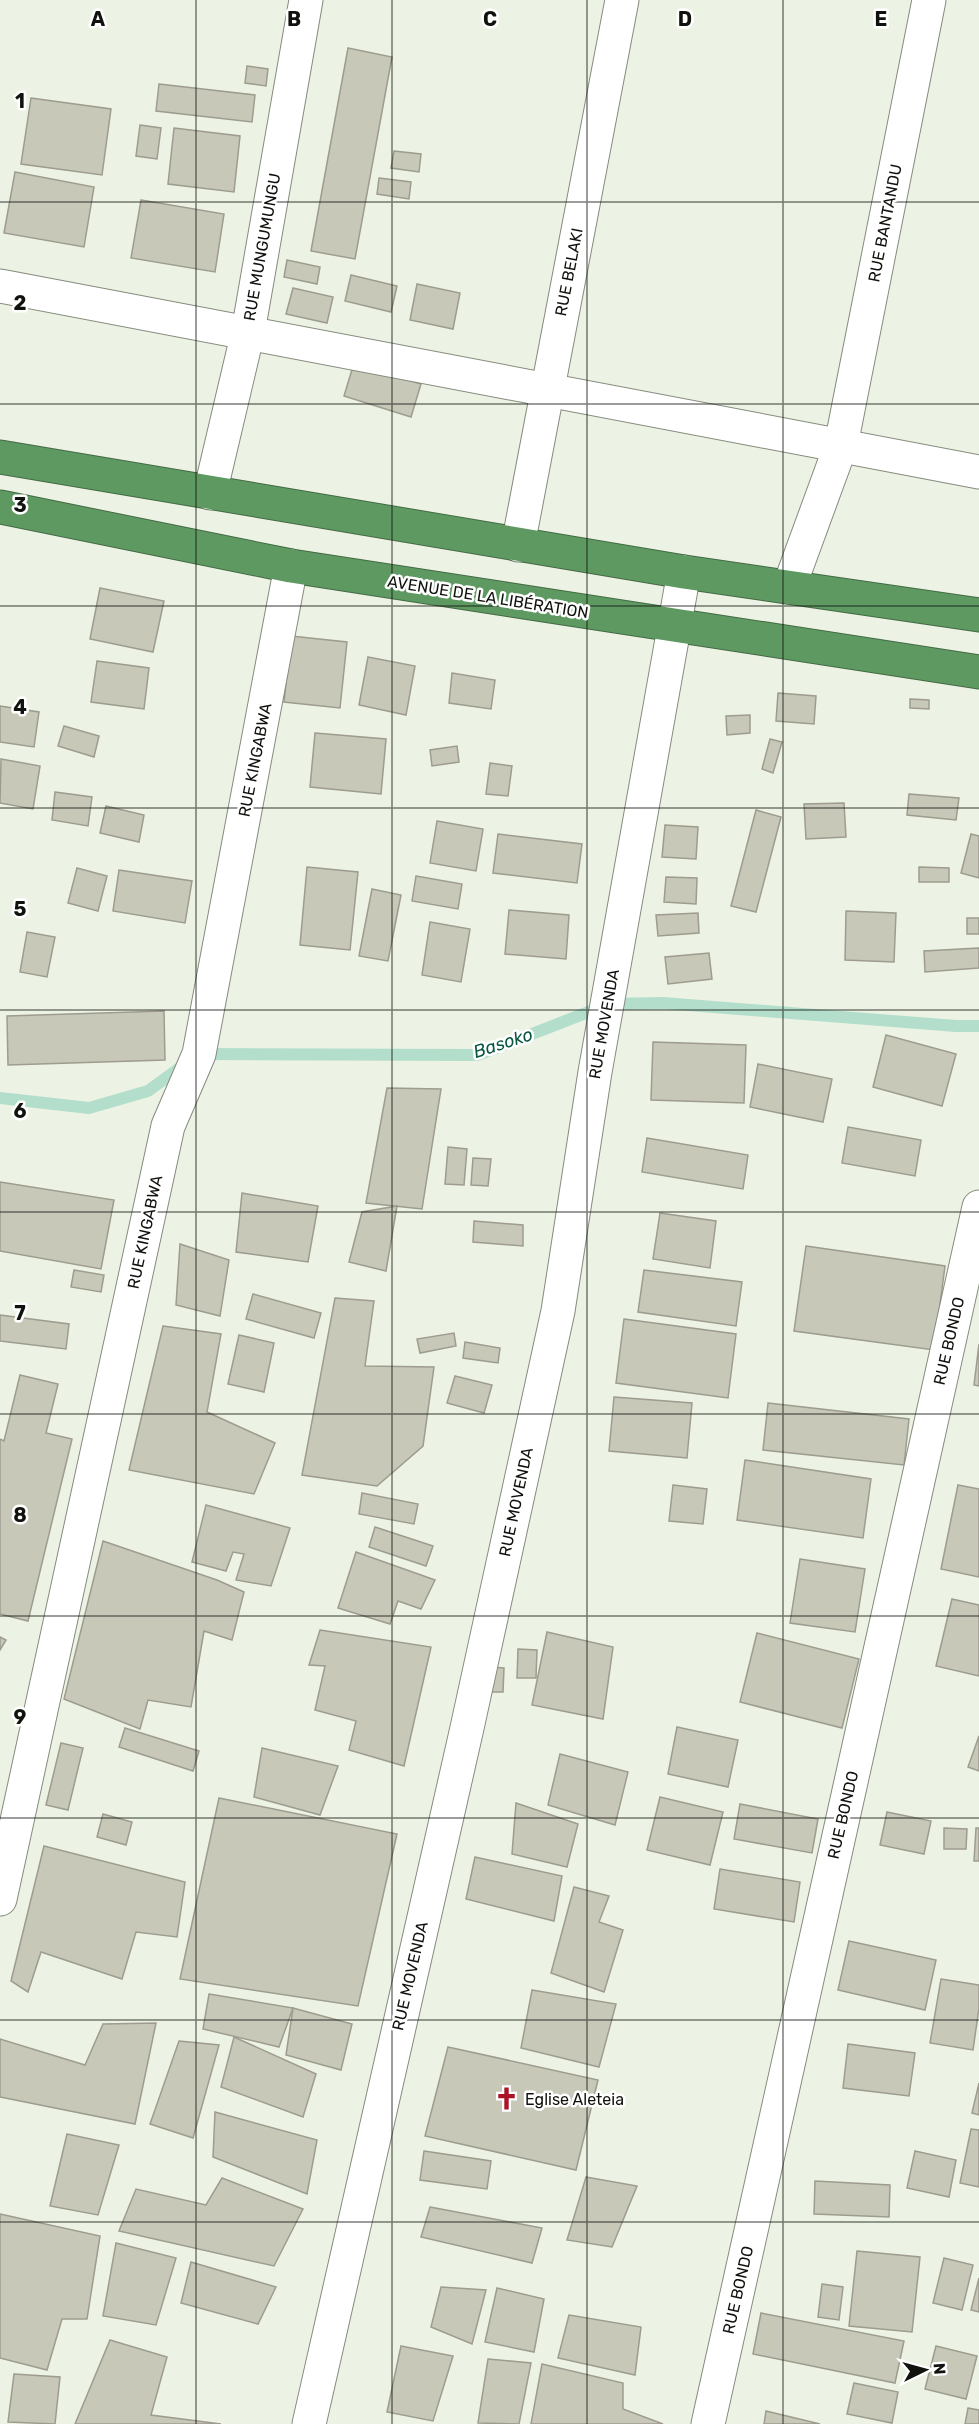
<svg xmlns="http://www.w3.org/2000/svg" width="979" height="2424" viewBox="0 0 979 2424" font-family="Rubik,sans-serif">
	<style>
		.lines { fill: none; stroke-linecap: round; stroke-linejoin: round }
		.stream { stroke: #b3decb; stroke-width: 12 }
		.building { fill: #c8c8b9; stroke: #9d9c8e; stroke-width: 1.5 }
		.minor-casing { stroke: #858b7d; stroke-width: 35 }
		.highway-casing { stroke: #436a44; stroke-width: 35 }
		.minor { stroke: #fff; stroke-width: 33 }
		.highway { stroke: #5e9962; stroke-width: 33 }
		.grid { fill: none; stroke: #10120d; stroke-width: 1.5; stroke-opacity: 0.55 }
		.labels { text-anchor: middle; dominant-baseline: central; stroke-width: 5; stroke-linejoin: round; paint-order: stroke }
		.street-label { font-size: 16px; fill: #10120d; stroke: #fff }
		.poi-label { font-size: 16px; fill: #10120d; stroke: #fff; text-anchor: start }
		.water-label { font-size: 18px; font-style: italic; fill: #075740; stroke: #fff }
		.grid-label { font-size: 20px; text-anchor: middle; font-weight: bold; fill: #10120d; stroke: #fff; stroke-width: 5; stroke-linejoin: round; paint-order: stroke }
	</style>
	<rect width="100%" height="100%" fill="#edf3e4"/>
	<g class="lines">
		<!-- stream -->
		<g class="stream">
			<path d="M 199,1054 L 478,1055 L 609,1004 L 663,1003 L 956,1026 L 979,1026"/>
			<path d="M 0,1098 L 89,1108 L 148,1091 L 185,1064"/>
		</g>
	</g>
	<!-- building -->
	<g class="building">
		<path d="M 348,48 L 392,57 L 355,259 L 311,251 Z"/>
		<path d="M 247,66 L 268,69 L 266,86 L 245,83 Z"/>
		<path d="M 159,84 L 255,95 L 252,122 L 156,111 Z"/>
		<path d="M 31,98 L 111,109 L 102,175 L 21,164 Z"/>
		<path d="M 140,125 L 161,128 L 157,159 L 136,156 Z"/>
		<path d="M 174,128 L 240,136 L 234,192 L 168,184 Z"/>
		<path d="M 394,151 L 421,154 L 419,172 L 391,168 Z"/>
		<path d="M 15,172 L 94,187 L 84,247 L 4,233 Z"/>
		<path d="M 379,178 L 411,182 L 409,199 L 377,194 Z"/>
		<path d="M 141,200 L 224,214 L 215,272 L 131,258 Z"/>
		<path d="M 287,260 L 320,267 L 317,284 L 284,277 Z"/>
		<path d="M 351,275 L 397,286 L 391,312 L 345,301 Z"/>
		<path d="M 417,284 L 460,293 L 453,329 L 410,320 Z"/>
		<path d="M 293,288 L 333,297 L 327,323 L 286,314 Z"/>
		<path d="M 354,363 L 421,384 L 411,417 L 344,396 Z"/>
		<path d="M 100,588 L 164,601 L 153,652 L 90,639 Z"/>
		<path d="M 291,636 L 347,642 L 340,708 L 284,702 Z"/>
		<path d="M 368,657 L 415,666 L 406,715 L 359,705 Z"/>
		<path d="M 97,661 L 149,668 L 144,709 L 91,702 Z"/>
		<path d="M 452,673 L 495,680 L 491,709 L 449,703 Z"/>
		<path d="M 778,693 L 816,696 L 814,724 L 776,721 Z"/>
		<path d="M 910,699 L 929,700 L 929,709 L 910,708 Z"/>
		<path d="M 0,706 L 39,712 L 34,747 L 0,742 Z"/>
		<path d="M 750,715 L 750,733 L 727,735 L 726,716 Z"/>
		<path d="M 64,726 L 99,736 L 94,757 L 58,746 Z"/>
		<path d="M 315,733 L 386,739 L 381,794 L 310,787 Z"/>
		<path d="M 770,739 L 782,742 L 773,773 L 762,769 Z"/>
		<path d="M 457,746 L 459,762 L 432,766 L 430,750 Z"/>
		<path d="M 1,759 L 40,766 L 33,809 L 0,803 Z"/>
		<path d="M 490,763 L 512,766 L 508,796 L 486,794 Z"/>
		<path d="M 55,792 L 92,797 L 88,826 L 52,820 Z"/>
		<path d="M 909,794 L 959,798 L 956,820 L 907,815 Z"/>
		<path d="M 844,803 L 846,837 L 806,839 L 804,804 Z"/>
		<path d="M 106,806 L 144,815 L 139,842 L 100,833 Z"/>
		<path d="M 756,810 L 781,817 L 756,912 L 731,906 Z"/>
		<path d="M 437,821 L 483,829 L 476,871 L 430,863 Z"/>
		<path d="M 665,825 L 698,827 L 696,859 L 662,857 Z"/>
		<path d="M 498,834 L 582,844 L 577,883 L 493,873 Z"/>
		<path d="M 971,834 L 979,836 L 979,878 L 961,873 Z"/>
		<path d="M 307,867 L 358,872 L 350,950 L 300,945 Z"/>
		<path d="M 919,867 L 949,868 L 949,882 L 919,882 Z"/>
		<path d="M 77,868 L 107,876 L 98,911 L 68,903 Z"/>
		<path d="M 119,870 L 192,881 L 185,923 L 113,911 Z"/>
		<path d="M 416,876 L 462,884 L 458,909 L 412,901 Z"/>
		<path d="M 666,877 L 697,878 L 696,904 L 664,902 Z"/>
		<path d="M 372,889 L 401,895 L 388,961 L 359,956 Z"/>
		<path d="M 509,910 L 569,915 L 566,959 L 505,954 Z"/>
		<path d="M 846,911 L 896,913 L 894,962 L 845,960 Z"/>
		<path d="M 698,913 L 699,933 L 658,936 L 656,915 Z"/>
		<rect x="967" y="918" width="12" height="16"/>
		<path d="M 430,922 L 470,929 L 461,982 L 422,975 Z"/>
		<path d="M 27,932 L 55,937 L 47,977 L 20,972 Z"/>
		<path d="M 979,948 L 979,968 L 925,972 L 924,951 Z"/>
		<path d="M 709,953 L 712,979 L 668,984 L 665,957 Z"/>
		<path d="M 164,1011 L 165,1060 L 8,1065 L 7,1016 Z"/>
		<path d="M 886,1035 L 956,1054 L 942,1106 L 873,1087 Z"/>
		<path d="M 653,1042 L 746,1045 L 744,1103 L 651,1100 Z"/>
		<path d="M 758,1064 L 832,1079 L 823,1122 L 750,1107 Z"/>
		<path d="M 387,1088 L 441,1089 L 422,1209 L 366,1203 Z"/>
		<path d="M 848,1127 L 921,1140 L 915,1176 L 842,1163 Z"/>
		<path d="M 647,1138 L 748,1155 L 743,1189 L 642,1172 Z"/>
		<path d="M 448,1147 L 467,1149 L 464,1185 L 445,1184 Z"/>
		<path d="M 473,1158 L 491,1159 L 488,1186 L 471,1185 Z"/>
		<path d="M 0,1182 L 114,1200 L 101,1269 L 0,1251 Z"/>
		<path d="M 242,1193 L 318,1206 L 308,1262 L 236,1252 Z"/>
		<path d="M 397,1206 L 386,1271 L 349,1262 L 362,1212 Z"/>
		<path d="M 660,1213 L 716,1221 L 710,1268 L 653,1259 Z"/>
		<path d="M 474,1221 L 523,1225 L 523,1246 L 473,1242 Z"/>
		<path d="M 180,1244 L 229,1260 L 220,1316 L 176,1305 Z"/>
		<path d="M 806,1246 L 945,1266 L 934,1350 L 794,1331 Z"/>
		<path d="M 74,1270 L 104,1275 L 101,1292 L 71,1287 Z"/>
		<path d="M 644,1270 L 742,1282 L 736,1326 L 638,1312 Z"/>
		<path d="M 253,1294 L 321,1313 L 314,1338 L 246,1319 Z"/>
		<path d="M 335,1298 L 374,1301 L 365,1366 L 434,1367 L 423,1446 L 377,1486 L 302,1475 Z"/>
		<path d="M 0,1315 L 69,1324 L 66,1349 L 0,1341 Z"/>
		<path d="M 624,1319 L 736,1334 L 728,1398 L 616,1383 Z"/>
		<path d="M 163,1326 L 221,1334 L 207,1412 L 275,1443 L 254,1494 L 129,1470 Z"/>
		<path d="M 454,1333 L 456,1346 L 420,1353 L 417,1339 Z"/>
		<path d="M 239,1335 L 274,1343 L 264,1392 L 228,1384 Z"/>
		<path d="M 465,1342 L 500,1348 L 498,1363 L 463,1358 Z"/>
		<path d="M 979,1344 L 979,1386 L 974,1385 Z"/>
		<path d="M 20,1375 L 58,1384 L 46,1433 L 72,1439 L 28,1621 L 0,1614 L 0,1439 L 4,1441 Z"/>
		<path d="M 455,1376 L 492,1385 L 484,1413 L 447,1403 Z"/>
		<path d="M 614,1397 L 692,1403 L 687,1458 L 609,1451 Z"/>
		<path d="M 768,1403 L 909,1419 L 904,1465 L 763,1450 Z"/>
		<path d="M 745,1460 L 871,1479 L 863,1538 L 737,1520 Z"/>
		<path d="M 673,1485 L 707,1489 L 703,1524 L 669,1521 Z"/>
		<path d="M 958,1485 L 979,1489 L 979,1577 L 941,1569 Z"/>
		<path d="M 362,1493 L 418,1504 L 414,1524 L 359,1514 Z"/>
		<path d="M 206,1505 L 290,1528 L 271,1586 L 236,1580 L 244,1554 L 233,1552 L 226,1571 L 192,1562 Z"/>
		<path d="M 375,1527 L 433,1546 L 426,1566 L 369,1547 Z"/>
		<path d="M 103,1541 L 217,1580 L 244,1592 L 232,1640 L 204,1631 L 191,1707 L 148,1700 L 140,1729 L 64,1699 Z"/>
		<path d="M 356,1552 L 435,1580 L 421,1609 L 398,1601 L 390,1624 L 338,1608 Z"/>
		<path d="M 800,1559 L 865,1569 L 855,1632 L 790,1623 Z"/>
		<path d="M 952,1599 L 979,1605 L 979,1676 L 936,1666 Z"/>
		<path d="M 320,1630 L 431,1647 L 404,1766 L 349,1750 L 356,1721 L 315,1710 L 325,1666 L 309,1665 Z"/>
		<path d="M 547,1632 L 613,1647 L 603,1719 L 532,1705 Z"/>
		<path d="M 757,1633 L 859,1659 L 842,1728 L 740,1702 Z"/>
		<path d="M 0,1637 L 6,1640 L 0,1650 Z"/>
		<path d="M 518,1649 L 537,1650 L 536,1678 L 517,1678 Z"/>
		<path d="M 490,1667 L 504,1668 L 503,1692 L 489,1692 Z"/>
		<path d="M 677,1727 L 738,1740 L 728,1787 L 668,1774 Z"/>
		<path d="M 125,1728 L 199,1751 L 193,1771 L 119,1747 Z"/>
		<path d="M 979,1736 L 979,1771 L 968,1767 Z"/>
		<path d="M 61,1743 L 83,1748 L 68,1810 L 46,1805 Z"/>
		<path d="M 262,1748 L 338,1766 L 320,1815 L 254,1797 Z"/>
		<path d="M 560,1754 L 628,1772 L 615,1825 L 548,1805 Z"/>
		<path d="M 660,1797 L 723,1812 L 710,1865 L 647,1850 Z"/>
		<path d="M 219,1798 L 397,1834 L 358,2006 L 180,1979 Z"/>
		<path d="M 516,1803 L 578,1824 L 567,1867 L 512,1854 Z"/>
		<path d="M 740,1804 L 818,1819 L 812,1853 L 734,1839 Z"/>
		<path d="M 887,1812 L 931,1821 L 924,1854 L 880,1845 Z"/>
		<path d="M 103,1814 L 132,1822 L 126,1845 L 97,1837 Z"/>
		<path d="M 944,1828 L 967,1829 L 966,1849 L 944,1849 Z"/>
		<path d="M 976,1828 L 979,1828 L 979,1861 L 974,1861 Z"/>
		<path d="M 44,1846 L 185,1882 L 177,1937 L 136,1932 L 122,1979 L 41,1952 L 28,1992 L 11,1981 Z"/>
		<path d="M 475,1857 L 562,1876 L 554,1921 L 466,1899 Z"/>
		<path d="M 720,1869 L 800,1882 L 794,1922 L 714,1909 Z"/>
		<path d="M 574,1887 L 609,1896 L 599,1922 L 623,1930 L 604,1992 L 551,1973 Z"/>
		<path d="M 849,1941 L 936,1960 L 925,2010 L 838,1990 Z"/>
		<path d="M 941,1979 L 979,1985 L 979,2008 L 973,2050 L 930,2043 Z"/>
		<path d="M 532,1990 L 616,2004 L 599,2067 L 521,2048 Z"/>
		<path d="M 209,1994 L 293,2008 L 279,2047 L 203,2029 Z"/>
		<path d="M 293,2008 L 352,2024 L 341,2070 L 286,2055 Z"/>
		<path d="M 156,2023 L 135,2124 L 0,2097 L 0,2039 L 85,2065 L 103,2024 Z"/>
		<path d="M 234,2037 L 316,2074 L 303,2117 L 221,2087 Z"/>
		<path d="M 179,2041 L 219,2045 L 193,2138 L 150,2124 Z"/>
		<path d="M 848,2044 L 915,2053 L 909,2096 L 843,2088 Z"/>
		<path d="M 448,2047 L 598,2080 L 576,2170 L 425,2136 Z"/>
		<path d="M 979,2083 L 979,2115 L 972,2113 Z"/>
		<path d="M 215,2112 L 317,2140 L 307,2194 L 213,2157 Z"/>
		<path d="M 971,2129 L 979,2130 L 979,2187 L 960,2183 Z"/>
		<path d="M 67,2134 L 119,2145 L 98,2215 L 50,2206 Z"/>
		<path d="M 424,2151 L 491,2161 L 487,2189 L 420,2180 Z"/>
		<path d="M 915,2151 L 956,2160 L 949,2197 L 907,2188 Z"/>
		<path d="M 586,2177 L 637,2186 L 612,2247 L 567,2240 Z"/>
		<path d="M 222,2178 L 303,2209 L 274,2266 L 119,2231 L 136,2189 L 206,2205 Z"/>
		<path d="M 815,2181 L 890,2185 L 889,2217 L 814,2214 Z"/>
		<path d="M 430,2207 L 542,2228 L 532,2263 L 421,2237 Z"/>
		<path d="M 0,2214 L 100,2236 L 87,2319 L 62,2319 L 47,2370 L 0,2358 Z"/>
		<path d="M 116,2243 L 176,2258 L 156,2325 L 103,2316 Z"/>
		<path d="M 857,2251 L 920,2257 L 912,2332 L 849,2326 Z"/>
		<path d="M 944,2258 L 973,2265 L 962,2310 L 933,2303 Z"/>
		<path d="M 191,2262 L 276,2287 L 258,2324 L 181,2303 Z"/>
		<path d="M 979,2278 L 979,2312 L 971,2310 Z"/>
		<path d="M 822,2284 L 843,2287 L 839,2320 L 818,2317 Z"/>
		<path d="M 441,2287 L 486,2290 L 472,2344 L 431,2327 Z"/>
		<path d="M 497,2288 L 544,2299 L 534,2352 L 485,2342 Z"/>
		<path d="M 761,2313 L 904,2341 L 895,2383 L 753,2354 Z"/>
		<path d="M 569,2315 L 641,2327 L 635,2375 L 558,2358 Z"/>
		<path d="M 110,2340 L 167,2357 L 151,2415 L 221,2424 L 75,2424 Z"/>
		<path d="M 401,2346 L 453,2356 L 433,2421 L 387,2412 Z"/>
		<path d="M 936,2346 L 977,2356 L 966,2399 L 925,2389 Z"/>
		<path d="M 488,2359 L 531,2363 L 519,2424 L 478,2423 Z"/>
		<path d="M 542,2364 L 623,2383 L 623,2409 L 663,2424 L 531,2424 Z"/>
		<path d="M 14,2374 L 60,2377 L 55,2424 L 8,2422 Z"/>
		<path d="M 854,2383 L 898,2392 L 892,2423 L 847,2414 Z"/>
		<path d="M 968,2408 L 979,2410 L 979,2424 L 965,2424 Z"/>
		<path d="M 766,2411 L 820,2424 L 764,2424 Z"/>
	</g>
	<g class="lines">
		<defs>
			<g id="minor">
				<path d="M 0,286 L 979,472"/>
				<path d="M 210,493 L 248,332 L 306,0"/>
				<path d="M 518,545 L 622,0"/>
				<path d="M 789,587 L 841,445 L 929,0"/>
				<path d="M 0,1899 L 168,1126 L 199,1054 L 291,566"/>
				<path d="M 309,2424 L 467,1728 L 558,1311 L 595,1072 L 684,572"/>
				<path d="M 708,2424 L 979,1207"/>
			</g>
			<g id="highway">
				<path d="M 0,457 L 684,572 L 979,615"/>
				<path d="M 0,507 L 291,566 L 979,672"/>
			</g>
		</defs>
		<!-- minor casing -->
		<use href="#minor" class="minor-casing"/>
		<!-- highway casing -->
		<use href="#highway" class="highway-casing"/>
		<!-- minor -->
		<use href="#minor" class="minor"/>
		<!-- highway -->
		<use href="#highway" class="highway"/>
	</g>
	<!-- grid -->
	<path class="grid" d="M 196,0 L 196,2424M 392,0 L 392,2424M 587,0 L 587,2424M 783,0 L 783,2424M 0,202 L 979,202M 0,404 L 979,404M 0,606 L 979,606M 0,808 L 979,808M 0,1010 L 979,1010M 0,1212 L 979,1212M 0,1414 L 979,1414M 0,1616 L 979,1616M 0,1818 L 979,1818M 0,2020 L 979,2020M 0,2222 L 979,2222"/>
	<!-- icons -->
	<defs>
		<symbol id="church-bare" viewBox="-9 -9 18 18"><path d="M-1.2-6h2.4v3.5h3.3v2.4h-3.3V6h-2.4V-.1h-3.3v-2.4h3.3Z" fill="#aa1426" stroke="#fff" stroke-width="2.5" paint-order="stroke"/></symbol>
	</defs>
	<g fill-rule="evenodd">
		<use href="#church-bare" x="490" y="2082" width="33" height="33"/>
	</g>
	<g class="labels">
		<!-- street labels -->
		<g class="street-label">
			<text transform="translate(885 223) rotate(-79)">RUE BANTANDU</text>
			<text transform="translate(262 247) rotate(-80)">RUE MUNGUMUNGU</text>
			<text transform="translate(569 272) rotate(-79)">RUE BELAKI</text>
			<text transform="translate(488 597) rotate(9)">AVENUE DE LA LIBÉRATION</text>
			<text transform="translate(255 760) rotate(-79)">RUE KINGABWA</text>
			<text transform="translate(604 1024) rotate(-80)">RUE MOVENDA</text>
			<text transform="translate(145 1232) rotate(-78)">RUE KINGABWA</text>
			<text transform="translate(949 1341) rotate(-77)">RUE BONDO</text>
			<text transform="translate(516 1502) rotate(-78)">RUE MOVENDA</text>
			<text transform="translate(843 1815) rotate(-77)">RUE BONDO</text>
			<text transform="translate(410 1976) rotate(-77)">RUE MOVENDA</text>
			<text transform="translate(738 2290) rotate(-77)">RUE BONDO</text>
		</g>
		<!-- poi labels -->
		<g class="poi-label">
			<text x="525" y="2099">Eglise Aleteia</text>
		</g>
		<!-- water labels -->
		<g class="water-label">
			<text transform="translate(503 1043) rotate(-18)">Basoko</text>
		</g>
	</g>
	<g class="grid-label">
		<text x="98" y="26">A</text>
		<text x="294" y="26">B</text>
		<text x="490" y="26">C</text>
		<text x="685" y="26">D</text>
		<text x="881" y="26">E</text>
		<text x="20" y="108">1</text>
		<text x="20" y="310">2</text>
		<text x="20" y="512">3</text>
		<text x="20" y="714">4</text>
		<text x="20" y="916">5</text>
		<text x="20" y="1118">6</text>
		<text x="20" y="1320">7</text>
		<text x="20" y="1522">8</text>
		<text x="20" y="1724">9</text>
	</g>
	<!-- north arrow -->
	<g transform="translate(925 2370) rotate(85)" stroke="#ffffff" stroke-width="4.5" paint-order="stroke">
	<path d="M0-4.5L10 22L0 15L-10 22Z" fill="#10120d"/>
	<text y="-9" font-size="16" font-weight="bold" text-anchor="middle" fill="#10120d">N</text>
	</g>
</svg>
